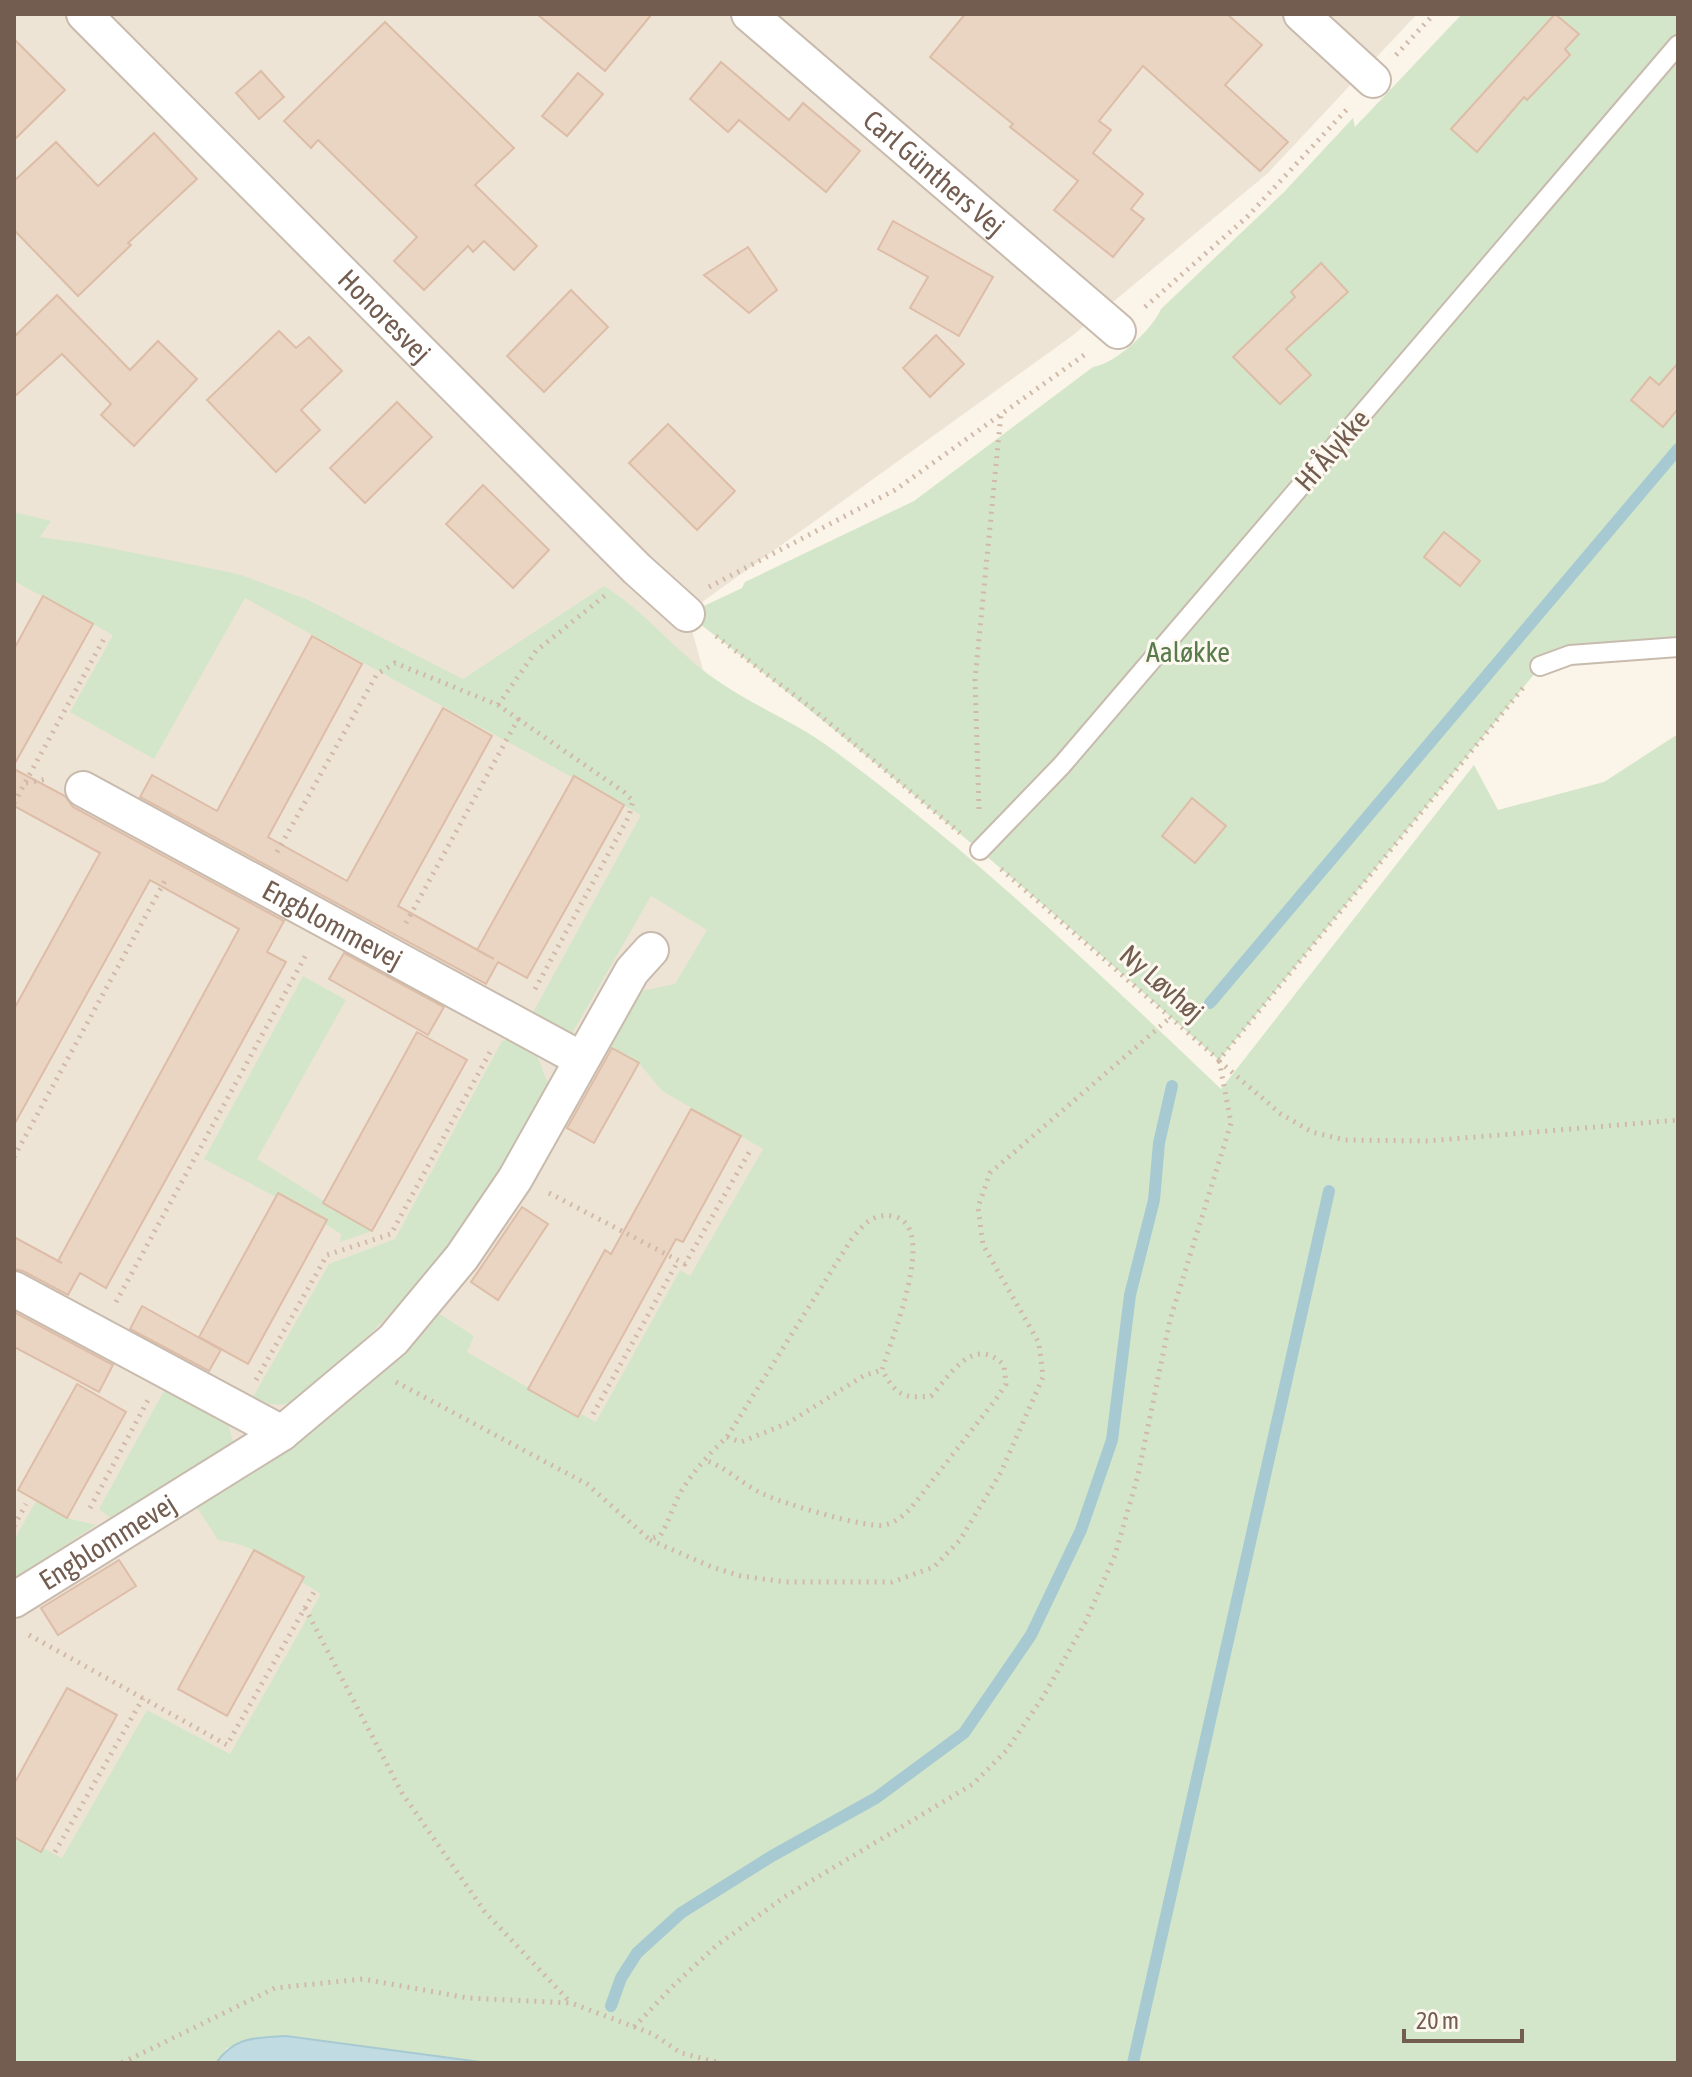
<svg xmlns="http://www.w3.org/2000/svg" width="1692" height="2077" viewBox="0 0 1692 2077" font-family="'Asap Condensed',sans-serif">
	<style>
		.residential { fill: #eee4d6 }
		.green { fill: #d4e6c9 }
		.water { fill: #c0dbe2; stroke: #a7cad2; stroke-width: 2 }
		.lines { fill: none; stroke-linecap: round; stroke-linejoin: round }
		.stream { stroke: #a7cad2; stroke-width: 12 }
		.building { fill: #ead4c2; stroke: #ddbda7; stroke-width: 2 }
		.lane-casing { stroke: #c8bbae; stroke-width: 22 }
		.street-casing { stroke: #c8bbae; stroke-width: 38 }
		.path { stroke: #d1b9a7; stroke-width: 5; stroke-dasharray: 2 6; stroke-linecap: butt }
		.lane { stroke: #fff; stroke-width: 18 }
		.street { stroke: #fff; stroke-width: 34 }
		.labels { text-anchor: middle; dominant-baseline: central; stroke-width: 6; stroke-linejoin: round; paint-order: stroke }
		.street-label { font-size: 28px; fill: #725d50; stroke: #fdf8f0 }
		.park-label { font-size: 28px; fill: #587b4c; stroke: #fdf8f0 }
	</style>
	<rect width="100%" height="100%" fill="#faf4e9"/>
	<!-- residential -->
	<path class="residential" d="M 14,14 L 1417,14 L 1268,173 L 1072,336 L 687,613 L 824,1097 L 595,1472 L 14,1950 Z"/>
	<!-- green -->
	<g class="green">
		<path d="M 1462,14 L 1678,14 L 1678,647 L 1540,667 L 1219,1060 C 1046,905 871,754 687,614 L 742,588 L 745,582 L 914,501 L 1093,367 C 1115,364 1152,330 1161,309 L 1284,192 L 1353,118 L 1355,127 Z"/>
		<path d="M 14,512 L 51,521 L 40,537 L 90,544 L 238,574 L 306,599 L 463,679 L 604,586 C 646,612 675,651 715,679 C 751,705 794,721 829,747 C 969,849 1096,970 1221,1089 L 1474,765 L 1498,810 L 1604,782 L 1678,734 L 1678,2063 L 488,2063 L 286,2036 L 227,2048 L 216,2063 L 14,2063 L 14,1837 L 41,1851 L 43,1848 L 62,1858 L 147,1710 L 230,1754 L 321,1594 L 301,1582 L 304,1577 C 276,1561 250,1544 218,1540 L 196,1506 L 311,1431 L 375,1378 L 437,1312 L 474,1336 L 467,1352 L 577,1416 L 579,1413 L 596,1422 L 680,1270 L 690,1276 L 763,1149 L 662,1091 L 639,1063 L 609,1047 L 641,991 L 675,984 L 707,930 L 651,896 L 570,1037 L 531,1016 L 641,815 L 245,598 L 154,759 L 70,712 L 113,635 L 14,581 Z"/>
		<path d="M 303,976 L 346,1000 L 257,1159 L 372,1231 L 340,1242 L 341,1234 L 325,1224 L 327,1220 L 279,1193 L 276,1197 L 204,1159 Z"/>
		<path d="M 511,1039 L 536,1053 L 549,1086 C 490,1191 427,1286 335,1367 C 324,1377 308,1397 294,1402 C 278,1407 267,1405 253,1397 L 329,1264 L 395,1239 L 502,1041 Z"/>
		<path d="M 166,1387 L 227,1420 L 233,1442 L 111,1518 L 99,1509 Z"/>
		<path d="M 36,1501 L 67,1518 L 96,1525 L 14,1579 L 14,1540 Z"/>
	</g>
	<!-- water -->
	<path class="water" d="M 286,2036 L 488,2063 L 216,2063 C 235,2036 255,2038 286,2036 Z"/>
	<g class="lines">
		<!-- stream -->
		<g class="stream">
			<path d="M 1210,1003 L 1678,449"/>
			<path d="M 611,2006 L 621,1978 L 637,1953 L 681,1913 L 772,1856 L 876,1798 L 964,1733 L 1031,1635 L 1081,1530 L 1112,1440 L 1130,1295 L 1154,1200 L 1159,1143 L 1172,1086"/>
			<path d="M 1133,2063 L 1329,1191"/>
		</g>
	</g>
	<!-- building -->
	<g class="building">
		<path d="M 537,14 L 652,14 L 605,71 Z"/>
		<path d="M 965,14 L 1227,14 L 1262,45 L 1225,85 L 1288,142 L 1260,171 L 1143,66 L 1099,121 L 1111,130 L 1093,153 L 1143,194 L 1131,209 L 1144,219 L 1113,257 L 1054,210 L 1078,181 L 1010,127 L 1013,124 L 930,57 Z"/>
		<path d="M 1555,14 L 1579,34 L 1565,49 L 1570,55 L 1527,100 L 1524,97 L 1477,152 L 1451,129 Z"/>
		<path d="M 385,22 L 514,148 L 475,185 L 537,246 L 514,270 L 484,241 L 473,252 L 468,246 L 424,290 L 394,261 L 417,237 L 318,140 L 311,148 L 284,121 Z"/>
		<path d="M 14,39 L 65,90 L 14,140 Z"/>
		<path d="M 721,62 L 789,120 L 803,103 L 860,151 L 826,192 L 739,120 L 728,132 L 690,99 Z"/>
		<path d="M 261,71 L 284,97 L 259,119 L 236,93 Z"/>
		<path d="M 578,73 L 603,94 L 567,136 L 542,116 Z"/>
		<path d="M 154,133 L 197,179 L 128,243 L 131,245 L 78,296 L 14,230 L 14,181 L 56,142 L 98,186 Z"/>
		<path d="M 893,221 L 993,277 L 959,336 L 910,308 L 928,277 L 878,249 Z"/>
		<path d="M 748,247 L 777,290 L 749,313 L 704,275 Z"/>
		<path d="M 1321,263 L 1348,292 L 1286,349 L 1311,375 L 1280,404 L 1233,357 L 1295,297 L 1291,292 Z"/>
		<path d="M 571,290 L 608,327 L 544,392 L 507,356 Z"/>
		<path d="M 57,295 L 130,370 L 158,341 L 197,379 L 134,446 L 101,415 L 111,404 L 62,354 L 14,397 L 14,337 Z"/>
		<path d="M 279,331 L 296,348 L 309,337 L 342,371 L 301,410 L 320,430 L 276,472 L 207,400 Z"/>
		<path d="M 936,335 L 964,364 L 930,397 L 903,368 Z"/>
		<path d="M 1678,363 L 1678,409 L 1663,427 L 1631,400 L 1650,377 L 1659,385 Z"/>
		<path d="M 397,402 L 432,437 L 365,503 L 330,468 Z"/>
		<path d="M 668,424 L 735,491 L 697,530 L 629,463 Z"/>
		<path d="M 483,485 L 549,550 L 513,588 L 446,524 Z"/>
		<path d="M 1444,532 L 1480,561 L 1460,586 L 1424,557 Z"/>
		<path d="M 43,596 L 93,624 L 14,765 L 14,649 Z"/>
		<path d="M 312,636 L 362,664 L 268,837 L 347,881 L 443,708 L 492,736 L 398,906 L 494,959 L 477,950 L 574,776 L 624,805 L 527,978 L 498,962 L 486,984 L 140,797 L 152,775 L 217,811 Z"/>
		<path d="M 14,769 L 65,796 L 73,807 L 284,921 L 267,952 L 286,962 L 106,1288 L 80,1273 L 68,1295 L 23,1271 L 14,1269 L 14,1237 L 62,1263 L 58,1261 L 239,929 L 150,880 L 14,1125 L 14,1009 L 100,853 L 14,806 Z"/>
		<path d="M 1192,798 L 1226,826 L 1195,863 L 1162,836 Z"/>
		<path d="M 344,953 L 444,1007 L 428,1035 L 329,979 Z"/>
		<path d="M 417,1032 L 467,1060 L 372,1231 L 323,1203 Z"/>
		<path d="M 612,1048 L 639,1063 L 594,1143 L 567,1128 Z"/>
		<path d="M 691,1109 L 741,1136 L 683,1242 L 676,1239 L 578,1417 L 528,1389 L 605,1250 L 611,1254 Z"/>
		<path d="M 278,1193 L 327,1220 L 248,1364 L 199,1337 Z"/>
		<path d="M 522,1207 L 548,1224 L 498,1300 L 471,1282 Z"/>
		<path d="M 142,1306 L 221,1350 L 209,1371 L 130,1329 Z"/>
		<path d="M 14,1312 L 113,1365 L 99,1392 L 14,1347 Z"/>
		<path d="M 77,1384 L 126,1412 L 67,1518 L 18,1490 Z"/>
		<path d="M 254,1550 L 304,1577 L 227,1716 L 178,1689 Z"/>
		<path d="M 119,1560 L 136,1586 L 58,1635 L 41,1608 Z"/>
		<path d="M 67,1688 L 117,1715 L 41,1852 L 14,1837 L 14,1784 Z"/>
	</g>
	<g class="lines">
		<defs>
			<g id="lane">
				<path d="M 1540,666 L 1570,655 L 1678,647"/>
				<path d="M 980,850 L 1062,765 L 1678,45"/>
			</g>
			<g id="street">
				<path id="s1" d="M 84,14 L 637,569 L 687,614"/>
				<path id="s2" d="M 749,14 L 1118,331"/>
				<path d="M 1301,14 L 1373,80"/>
				<path id="s3" d="M 83,789 L 581,1059"/>
				<path d="M 14,1289 L 282,1433"/>
				<path id="s4" d="M 14,1600 L 282,1433 L 393,1340 L 462,1257 L 515,1179 L 632,971 L 651,950"/>
			</g>
		</defs>
		<!-- lane casing -->
		<use href="#lane" class="lane-casing"/>
		<!-- street casing -->
		<use href="#street" class="street-casing"/>
		<!-- path -->
		<g class="path">
			<path d="M 1396,55 L 1434,14"/>
			<path d="M 1145,307 L 1247,217 L 1349,107"/>
			<path d="M 709,587 L 895,490 L 1087,353"/>
			<path d="M 716,636 L 810,707 L 960,833"/>
			<path d="M 498,705 L 536,651 L 608,593"/>
			<path d="M 518,719 L 624,792 L 633,801 L 629,816 L 534,991"/>
			<path d="M 26,783 L 47,779"/>
			<path d="M 14,803 L 106,635"/>
			<path d="M 979,809 L 975,680 L 1001,414"/>
			<path d="M 277,852 L 377,674 L 395,663 L 498,705 L 518,719 L 406,923"/>
			<path d="M 1001,869 L 1219,1060 L 1523,688"/>
			<path d="M 1219,1061 L 1281,1114 L 1312,1132 L 1345,1140 L 1428,1141 L 1678,1120"/>
			<path d="M 14,1157 L 167,877"/>
			<path d="M 549,1193 L 685,1264 L 751,1149"/>
			<path d="M 116,1302 L 307,953"/>
			<path d="M 256,1380 L 327,1255 L 391,1234 L 490,1052"/>
			<path d="M 396,1382 L 587,1484 L 649,1539 L 660,1536 C 669,1522 673,1505 682,1490 C 694,1470 710,1453 727,1437 L 851,1240 C 862,1226 872,1213 892,1216 C 941,1224 890,1341 882,1370 C 896,1395 903,1399 931,1396 C 952,1373 973,1335 1004,1365 L 1006,1384 L 996,1399 L 911,1508 C 904,1515 895,1523 885,1525 C 867,1529 782,1503 763,1494 C 742,1484 725,1466 704,1460"/>
			<path d="M 593,1414 L 678,1261"/>
			<path d="M 727,1437 L 741,1442 L 788,1423 L 863,1376 L 882,1370"/>
			<path d="M 90,1508 L 148,1400"/>
			<path d="M 14,1526 L 26,1504"/>
			<path d="M 650,1540 L 712,1567 L 741,1576 L 786,1582 L 892,1582 L 934,1567 L 960,1540 L 1001,1472 L 1043,1377 L 1039,1343 L 983,1245 L 978,1207 L 990,1173 L 1171,1017"/>
			<path d="M 305,1608 L 402,1793 L 485,1912 L 570,2002"/>
			<path d="M 29,1635 L 227,1745 L 314,1592"/>
			<path d="M 55,1852 L 143,1698"/>
			<path d="M 634,2027 L 674,1985 L 717,1945 L 786,1896 L 973,1784 L 1006,1751 L 1043,1697 L 1086,1621 L 1115,1555 L 1138,1475 L 1170,1320 L 1231,1123 L 1219,1060"/>
			<path d="M 122,2063 L 275,1988 L 363,1979 L 468,1998 L 571,2003 L 653,2034 L 681,2053 L 720,2063"/>
		</g>
		<!-- lane -->
		<use href="#lane" class="lane"/>
		<!-- street -->
		<use href="#street" class="street"/>
	</g>
	<g class="labels">
		<!-- street labels -->
		<g class="street-label">
			<text stroke="none"><textPath href="#s2" startOffset="244">Carl Günthers Vej</textPath></text>
			<text stroke="none"><textPath href="#s1" startOffset="426">Honoresvej</textPath></text>
			<text transform="translate(1332 450) rotate(-49)">Hf Ålykke</text>
			<text stroke="none"><textPath href="#s3" startOffset="284">Engblommevej</textPath></text>
			<text transform="translate(1162 983) rotate(41)">Ny Løvhøj</text>
			<text stroke="none"><textPath href="#s4" startOffset="110">Engblommevej</textPath></text>
		</g>
		<!-- park labels -->
		<g class="park-label">
			<text x="1188" y="652">Aaløkke</text>
		</g>
	</g>
	<!-- border -->
	<rect width="1692" height="2077" fill="none" stroke="#725d50" stroke-width="32"/>
	<!-- scale -->
	<path d="M1404 2029v12h118v-12" fill="none" stroke="#725d50" stroke-width="4"/>
	<text x="1416" y="2029" font-size="24" fill="#725d50" stroke="#fdf8f0" stroke-width="6" paint-order="stroke">20 m</text>
</svg>
